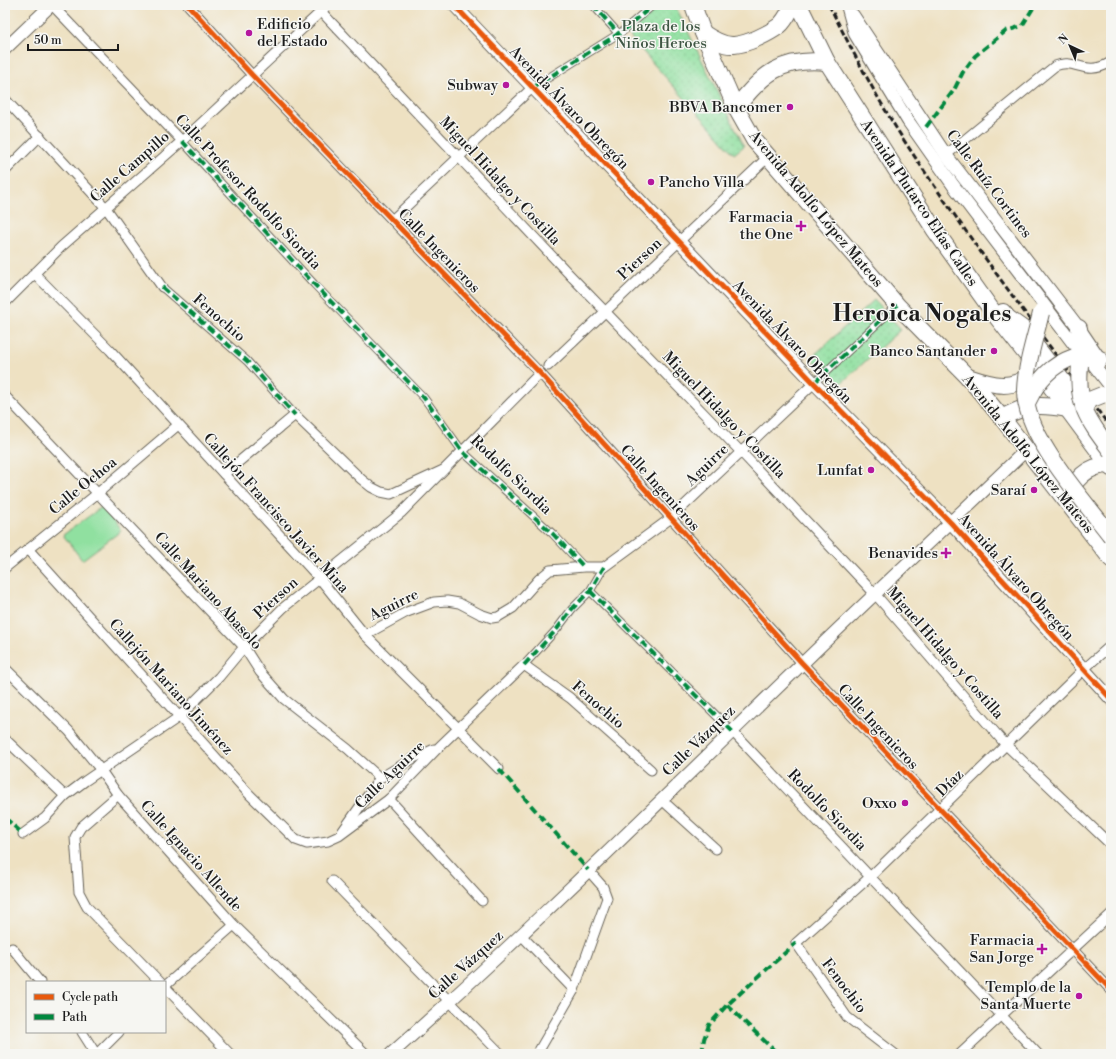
<svg xmlns="http://www.w3.org/2000/svg" width="1116" height="1059" viewBox="0 0 1116 1059" font-family="'Libre Bodoni',serif">
	<style>
		.grass { fill: url(#grass-dots); stroke: #567e5e }
		.garden { fill: #90e0a0; stroke: #567e5e }
		.lines { fill: none; stroke-linecap: round; stroke-linejoin: round }
		.pedestrian-casing { stroke: #666156; stroke-width: 9 }
		.minor-casing { stroke: #666156; stroke-width: 11 }
		.tertiary-casing { stroke: #666156; stroke-width: 14 }
		.trunk-casing { stroke: #666156; stroke-width: 18 }
		.pedestrian { stroke: #fff; stroke-width: 7 }
		.minor { stroke: #fff; stroke-width: 9 }
		.tertiary { stroke: #fff; stroke-width: 12 }
		.trunk { stroke: #fff; stroke-width: 16 }
		.rail { stroke: #1c1c1c; stroke-width: 3; stroke-dasharray: 6 3; stroke-linecap: butt }
		.trunk-bridge-casing { stroke: #666156; stroke-width: 18; stroke-linecap: butt }
		.trunk-bridge { stroke: #fff; stroke-width: 16 }
		.quiet { stroke: #00873e; stroke-width: 4; stroke-dasharray: 8 4; stroke-linecap: butt }
		.cycleway-casing { stroke: #f6f6f2; stroke-width: 8 }
		.cycleway { stroke: #e8590c; stroke-width: 5 }
		.poi-dot { fill: #b5179e; stroke: #f6f6f2; stroke-width: 1.5 }
		.labels { text-anchor: middle; dominant-baseline: central; stroke-width: 3; stroke-linejoin: round; paint-order: stroke }
		.poi-label { font-size: 15px; fill: #1c1c1c; stroke: #f6f6f2; text-anchor: end }
		.park-label { font-size: 15px; fill: #3f5744; stroke: #f6f6f2 }
		.street-label { font-size: 15px; fill: #1c1c1c; stroke: #f6f6f2 }
		.town-label { font-size: 23px; font-weight: bold; fill: #1c1c1c; stroke: #f6f6f2 }
	</style>
	<defs>
		<pattern id="grass-dots" width="8" height="8" patternUnits="userSpaceOnUse"><rect width="8" height="8" fill="#90e0a0"/><path d="M2 2h.1M6 6h.1" fill="none" stroke="#7cc089" stroke-width="1.8" stroke-linecap="round"/></pattern>
	</defs>
	<rect width="100%" height="100%" fill="#f6f6f2"/>
	<filter id="ink" filterUnits="userSpaceOnUse"><feTurbulence type="fractalNoise" baseFrequency=".025" numOctaves="2"/><feDisplacementMap in="SourceGraphic" scale="8" xChannelSelector="R" yChannelSelector="G"/><feConvolveMatrix kernelMatrix="1 2 1 2 8 2 1 2 1" color-interpolation-filters="sRGB"/></filter>
	<filter id="wash" filterUnits="userSpaceOnUse"><feTurbulence type="fractalNoise" baseFrequency=".012" numOctaves="4" result="noise"/><feDisplacementMap in="SourceGraphic" scale="16" xChannelSelector="R" yChannelSelector="G"/><feGaussianBlur stdDeviation="0.9" result="paint"/><feColorMatrix in="noise" values="0 0 0 0 0 0 0 0 0 0 0 0 0 0 0 0 0 1.4 0 .05"/><feComposite in="paint" operator="in"/></filter>
	<g filter="url(#wash)">
		<rect width="100%" height="100%" fill="#eee1c2"/>
		<!-- grass -->
		<g class="grass">
			<path d="M 655,5 L 675,5 L 744,146 L 734,154 C 699,113 661,74 626,32 Z"/>
			<path d="M 874,300 L 901,329 L 838,386 L 811,358 Z"/>
		</g>
		<!-- garden -->
		<path class="garden" d="M 103,506 L 121,531 L 82,560 L 63,535 Z"/>
	</g>
	<g filter="url(#ink)">
		<g class="lines">
			<defs>
				<g id="pedestrian">
					<path d="M 593,5 L 618,33"/>
					<path d="M 532,88 L 623,31 L 653,5"/>
					<path d="M 182,141 L 314,284 L 424,398 L 462,451 L 553,534 L 584,567"/>
					<path d="M 162,287 L 247,361 L 295,415"/>
					<path d="M 814,383 L 897,305"/>
					<path d="M 590,591 L 733,732"/>
					<path d="M 524,665 L 557,629 L 572,609 L 590,591 L 604,567"/>
				</g>
				<g id="minor">
					<path d="M 52,5 L 182,141"/>
					<path d="M 188,5 L 252,75 L 540,373 L 802,663 L 1111,990"/>
					<path d="M 315,5 L 568,273 L 741,452 L 875,594 L 1006,745 L 1111,845"/>
					<path d="M 5,99 L 106,208 L 162,287"/>
					<path d="M 946,155 L 1055,66 C 1076,57 1084,78 1111,62"/>
					<path d="M 5,171 L 40,136"/>
					<path d="M 392,220 L 532,88"/>
					<path d="M 34,273 L 110,350 L 320,579 L 365,635 L 499,769"/>
					<path d="M 5,303 L 61,247 L 182,141 L 328,5"/>
					<path d="M 548,366 L 768,157"/>
					<path d="M 5,396 L 244,647 L 260,672 L 284,699 L 348,749 L 380,778"/>
					<path d="M 224,474 L 295,415 L 361,479 L 371,487 L 381,492 L 391,494 L 443,470"/>
					<path d="M 28,549 L 249,794 L 296,840 L 307,844 L 328,841 L 339,836 L 389,799 L 439,747 L 524,665 L 570,698 L 651,770"/>
					<path d="M 5,568 L 98,493 L 178,425"/>
					<path d="M 365,635 L 407,612 L 434,602 L 447,601 L 459,603 L 480,614 L 492,618 L 498,617 L 513,608 L 539,579 L 550,570 L 584,567 L 604,567 L 671,518 L 814,383"/>
					<path d="M 5,668 L 69,731 L 100,769 L 118,795 L 234,925 L 366,1054"/>
					<path d="M 733,732 L 1038,1054"/>
					<path d="M 5,739 L 65,796"/>
					<path d="M 118,795 L 81,827 L 75,837 L 79,892 L 87,907 L 160,982"/>
					<path d="M 389,799 L 482,901"/>
					<path d="M 662,800 L 716,849"/>
					<path d="M 342,832 L 380,778 L 414,758 L 434,749"/>
					<path d="M 23,834 L 45,818 L 65,796 L 85,781 L 179,717 L 219,677 L 244,647 L 283,608 L 401,513 L 540,373"/>
					<path d="M 332,881 L 501,1054"/>
					<path d="M 522,936 L 574,990"/>
					<path d="M 12,948 L 40,982"/>
					<path d="M 165,986 L 234,925"/>
					<path d="M 165,987 L 230,1054"/>
					<path d="M 82,1032 L 96,1054"/>
					<path d="M 97,1054 L 119,1032"/>
					<path d="M 537,1054 L 574,990 L 607,898 L 603,887 L 588,870"/>
					<path d="M 895,1054 L 847,1017 L 796,943 L 871,876 L 1083,670 L 1111,645"/>
					<path d="M 960,1054 L 1111,914"/>
				</g>
				<g id="tertiary">
					<path d="M 454,5 L 814,383 L 951,523 L 1111,699"/>
					<path d="M 847,5 L 855,34 L 908,121 L 953,185 L 1076,347 L 1093,364 L 1111,387"/>
					<path d="M 853,15 L 946,155 L 1079,328 L 1100,359 L 1100,362"/>
					<path d="M 5,49 L 51,5"/>
					<path d="M 391,1054 C 533,928 667,794 804,662 C 878,590 953,521 1027,449"/>
				</g>
				<g id="trunk">
					<path d="M 693,5 L 703,33 L 736,108 L 754,140 L 897,305 L 968,377 L 1002,418 L 1111,559"/>
					<path d="M 799,5 L 827,62 L 934,229 L 996,316 L 1037,368 L 1111,468"/>
					<path d="M 703,33 C 712,39 723,46 734,45 C 748,44 768,34 779,26 C 786,20 789,12 793,5"/>
					<path d="M 736,108 C 762,74 782,57 827,62"/>
					<path d="M 1003,312 L 1008,318 L 1022,328 L 1085,410"/>
					<path d="M 1079,328 L 1081,354 L 1080,365"/>
					<path d="M 1074,357 L 1081,354 L 1100,359"/>
					<path d="M 968,377 C 992,385 1014,392 1034,371"/>
					<path d="M 1002,418 C 1027,404 1040,404 1067,409"/>
					<path d="M 1069,500 C 1071,480 1089,465 1109,465"/>
				</g>
			</defs>
			<!-- pedestrian casing -->
			<use href="#pedestrian" class="pedestrian-casing"/>
			<!-- minor casing -->
			<use href="#minor" class="minor-casing"/>
			<!-- tertiary casing -->
			<use href="#tertiary" class="tertiary-casing"/>
			<!-- trunk casing -->
			<use href="#trunk" class="trunk-casing"/>
			<!-- pedestrian -->
			<use href="#pedestrian" class="pedestrian"/>
			<!-- minor -->
			<use href="#minor" class="minor"/>
			<!-- tertiary -->
			<use href="#tertiary" class="tertiary"/>
			<!-- trunk -->
			<use href="#trunk" class="trunk"/>
			<!-- rail -->
			<path class="rail" d="M 829,5 C 853,52 878,101 907,145 C 971,242 1041,335 1111,428"/>
			<defs>
				<g id="trunk-bridge">
					<path d="M 1041,313 C 1035,338 1026,364 1025,390 C 1025,437 1083,499 1111,536"/>
					<path d="M 1080,365 C 1076,405 1088,420 1111,451"/>
					<path d="M 1028,401 C 1038,380 1051,365 1074,357"/>
					<path d="M 1083,407 L 1092,399 L 1102,395"/>
				</g>
			</defs>
			<!-- trunk-bridge casing -->
			<use href="#trunk-bridge" class="trunk-bridge-casing"/>
			<!-- trunk-bridge -->
			<use href="#trunk-bridge" class="trunk-bridge"/>
			<!-- quiet -->
			<g class="quiet">
				<path d="M 593,5 L 618,33"/>
				<path d="M 532,88 L 623,31 L 653,5"/>
				<path d="M 926,127 L 954,90 L 963,72 L 975,56 L 1006,31 L 1022,26 L 1035,5"/>
				<path d="M 182,141 L 314,284 L 424,398 L 462,451 L 553,534 L 584,567"/>
				<path d="M 162,287 L 247,361 L 295,415"/>
				<path d="M 814,383 L 897,305"/>
				<path d="M 590,591 L 733,732"/>
				<path d="M 524,665 L 557,629 L 572,609 L 590,591 L 604,567"/>
				<path d="M 499,769 L 588,870"/>
				<path d="M 5,818 L 23,834"/>
				<path d="M 727,1005 L 778,1054"/>
				<path d="M 702,1054 L 704,1039 L 709,1025 L 727,1005 L 796,943"/>
			</g>
			<defs>
				<g id="cycleway">
					<path d="M 188,5 L 252,75 L 540,373 L 802,663 L 1111,990"/>
					<path d="M 454,5 L 814,383 L 951,523 L 1111,699"/>
				</g>
			</defs>
			<!-- cycleway casing -->
			<use href="#cycleway" class="cycleway-casing"/>
			<!-- cycleway -->
			<use href="#cycleway" class="cycleway"/>
		</g>
	</g>
	<!-- markers -->
	<g class="poi-dot">
		<circle cx="249" cy="33" r="4"/>
		<circle cx="506" cy="85" r="4"/>
		<circle cx="790" cy="107" r="4"/>
		<circle cx="651" cy="182" r="4"/>
		<path d="M799 220h4v4h4v4h-4v4h-4v-4h-4v-4h4z"/>
		<circle cx="994" cy="351" r="4"/>
		<circle cx="871" cy="470" r="4"/>
		<circle cx="1034" cy="490" r="4"/>
		<path d="M944 547h4v4h4v4h-4v4h-4v-4h-4v-4h4z"/>
		<circle cx="905" cy="803" r="4"/>
		<path d="M1040 943h4v4h4v4h-4v4h-4v-4h-4v-4h4z"/>
		<circle cx="1079" cy="996" r="4"/>
	</g>
	<g class="labels">
		<!-- poi labels -->
		<g class="poi-label">
			<text x="257" y="24" text-anchor="start">Edificio<tspan x="257" dy="17">del Estado</tspan></text>
			<text x="498" y="85">Subway</text>
			<text x="782" y="107">BBVA Bancomer</text>
			<text x="659" y="182" text-anchor="start">Pancho Villa</text>
			<text x="793" y="217">Farmacia<tspan x="793" dy="17">the One</tspan></text>
			<text x="986" y="351">Banco Santander</text>
			<text x="863" y="470">Lunfat</text>
			<text x="1026" y="490">Saraí</text>
			<text x="938" y="553">Benavides</text>
			<text x="897" y="803">Oxxo</text>
			<text x="1034" y="940">Farmacia<tspan x="1034" dy="17">San Jorge</tspan></text>
			<text x="1071" y="987">Templo de la<tspan x="1071" dy="17">Santa Muerte</tspan></text>
		</g>
		<!-- park labels -->
		<g class="park-label">
			<text x="661" y="26">Plaza de los<tspan x="661" dy="17">Niños Heroes</tspan></text>
		</g>
		<!-- street labels -->
		<g class="street-label">
			<text transform="translate(569 108) rotate(46)">Avenida Álvaro Obregón</text>
			<text transform="translate(130 167) rotate(-41)">Calle Campillo</text>
			<text transform="translate(500 181) rotate(47)">Miguel Hidalgo y Costilla</text>
			<text transform="translate(989 184) rotate(53)">Calle Ruíz Cortines</text>
			<text transform="translate(248 192) rotate(47)">Calle Profesor Rodolfo Siordia</text>
			<text transform="translate(919 203) rotate(56)">Avenida Plutarco Elías Calles</text>
			<text transform="translate(816 209) rotate(50)">Avenida Adolfo López Mateos</text>
			<text transform="translate(439 251) rotate(46)">Calle Ingenieros</text>
			<text transform="translate(640 259) rotate(-43)">Pierson</text>
			<text transform="translate(219 318) rotate(41)">Fenochio</text>
			<text transform="translate(792 342) rotate(46)">Avenida Álvaro Obregón</text>
			<text transform="translate(724 415) rotate(46)">Miguel Hidalgo y Costilla</text>
			<text transform="translate(1028 454) rotate(51)">Avenida Adolfo López Mateos</text>
			<text transform="translate(707 465) rotate(-44)">Aguirre</text>
			<text transform="translate(511 475) rotate(44)">Rodolfo Siordia</text>
			<text transform="translate(83 486) rotate(-39)">Calle Ochoa</text>
			<text transform="translate(660 488) rotate(48)">Calle Ingenieros</text>
			<text transform="translate(276 513) rotate(48)">Callejón Francisco Javier Mina</text>
			<text transform="translate(1016 577) rotate(48)">Avenida Álvaro Obregón</text>
			<text transform="translate(208 591) rotate(48)">Calle Mariano Abasolo</text>
			<text transform="translate(276 598) rotate(-42)">Pierson</text>
			<text transform="translate(394 605) rotate(-26)">Aguirre</text>
			<text transform="translate(945 653) rotate(49)">Miguel Hidalgo y Costilla</text>
			<text transform="translate(171 687) rotate(48)">Callejón Mariano Jiménez</text>
			<text transform="translate(598 705) rotate(41)">Fenochio</text>
			<text transform="translate(878 727) rotate(47)">Calle Ingenieros</text>
			<text transform="translate(699 741) rotate(-44)">Calle Vázquez</text>
			<text transform="translate(390 775) rotate(-44)">Calle Aguirre</text>
			<text transform="translate(950 783) rotate(-45)">Díaz</text>
			<text transform="translate(827 810) rotate(46)">Rodolfo Siordia</text>
			<text transform="translate(191 856) rotate(48)">Calle Ignacio Allende</text>
			<text transform="translate(466 965) rotate(-42)">Calle Vázquez</text>
			<text transform="translate(844 986) rotate(53)">Fenochio</text>
		</g>
		<!-- town labels -->
		<g class="town-label">
			<text x="922" y="314">Heroica Nogales</text>
		</g>
	</g>
	<!-- margin -->
	<rect width="1116" height="1059" fill="none" stroke="#f6f6f2" stroke-width="20"/>
	<!-- legend -->
	<rect x="26" y="981" width="140" height="52" fill="#f6f6f2" stroke="#9f9f9c"/>
	<rect x="34" y="994" width="20" height="6" fill="#e8590c" stroke="#9f9f9c"/>
	<text x="62" y="1001" font-size="12" fill="#1c1c1c">Cycle path</text>
	<rect x="34" y="1014" width="20" height="6" fill="#00873e" stroke="#9f9f9c"/>
	<text x="62" y="1021" font-size="12" fill="#1c1c1c">Path</text>
	<!-- north arrow -->
	<g transform="translate(1070 46) rotate(316)" stroke="#f6f6f2" stroke-width="3" paint-order="stroke">
	<path d="M0-3L7 15L0 10L-7 15Z" fill="#1c1c1c"/>
	<text y="-6" font-size="11" font-weight="bold" text-anchor="middle" fill="#1c1c1c">N</text>
	</g>
	<!-- scale -->
	<path d="M28 44v6h90v-6" fill="none" stroke="#1c1c1c" stroke-width="2"/>
	<text x="34" y="44" font-size="12" fill="#1c1c1c" stroke="#f6f6f2" stroke-width="3" paint-order="stroke">50 m</text>
</svg>
